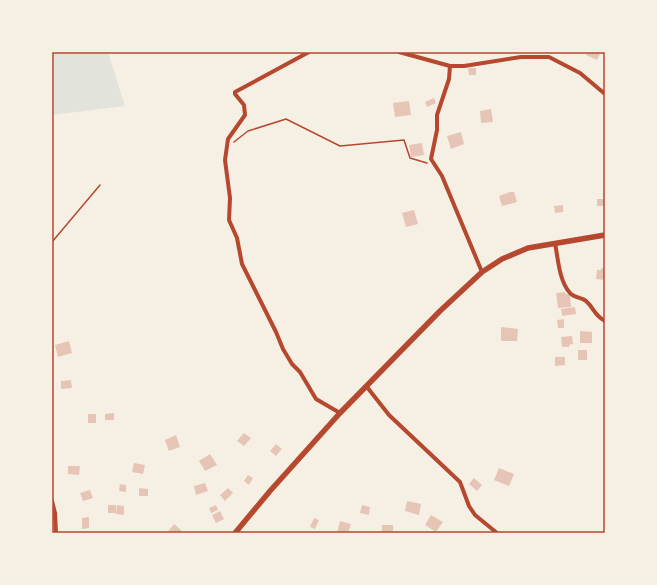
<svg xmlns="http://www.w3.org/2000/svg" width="657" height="585" viewBox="0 0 657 585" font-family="Mulish,sans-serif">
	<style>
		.green { fill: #e2e4dc }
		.building { fill: #e6c5b7 }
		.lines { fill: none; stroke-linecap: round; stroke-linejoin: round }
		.path { stroke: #b5482f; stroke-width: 1.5 }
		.minor { stroke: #b5482f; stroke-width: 4 }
		.tertiary { stroke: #b5482f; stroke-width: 5.5 }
		.neatline { fill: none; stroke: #b5482f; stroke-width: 1.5 }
	</style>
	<rect width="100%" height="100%" fill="#f6efe4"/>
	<!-- green -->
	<path class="green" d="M 52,52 L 108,52 L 125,106 L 52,115 Z"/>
	<!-- building -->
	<g class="building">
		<path d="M 588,52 L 601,52 L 597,60 L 586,55 Z"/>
		<path d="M 468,68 L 476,68 L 476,75 L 469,75 Z"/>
		<path d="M 434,98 L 436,103 L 427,107 L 425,102 Z"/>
		<path d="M 409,101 L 411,115 L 395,117 L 393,103 Z"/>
		<path d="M 491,109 L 493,122 L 481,123 L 480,111 Z"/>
		<path d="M 461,132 L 464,144 L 451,149 L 447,136 Z"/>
		<path d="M 422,143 L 424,155 L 411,157 L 409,145 Z"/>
		<path d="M 510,192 L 514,192 L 517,202 L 502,206 L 499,196 Z"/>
		<rect x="597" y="199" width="8" height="7"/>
		<path d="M 563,205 L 563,212 L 555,213 L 554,206 Z"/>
		<path d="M 414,210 L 418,224 L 406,227 L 402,213 Z"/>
		<path d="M 601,268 L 605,269 L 605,280 L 596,279 L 597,270 L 601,270 Z"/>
		<path d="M 565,292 L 565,294 L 570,294 L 571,307 L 558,308 L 556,293 Z"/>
		<path d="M 575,307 L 576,314 L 562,316 L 561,309 Z"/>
		<path d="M 564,319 L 564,328 L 558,328 L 557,320 Z"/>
		<path d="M 501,327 L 518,329 L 517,341 L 501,341 Z"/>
		<path d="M 580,331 L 592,332 L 592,343 L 580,343 Z"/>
		<path d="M 572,336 L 573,344 L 569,345 L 569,347 L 562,347 L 561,337 Z"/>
		<path d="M 69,341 L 72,353 L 58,357 L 55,345 Z"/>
		<rect x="578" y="350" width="9" height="10"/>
		<path d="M 555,357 L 565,357 L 565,365 L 555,366 Z"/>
		<path d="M 71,380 L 72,388 L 61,389 L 61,381 Z"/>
		<path d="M 114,413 L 114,420 L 105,420 L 105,414 Z"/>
		<rect x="88" y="414" width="8" height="9"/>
		<path d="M 244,433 L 251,438 L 244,446 L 237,441 Z"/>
		<path d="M 176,435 L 180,447 L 169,451 L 165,440 Z"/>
		<path d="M 276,444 L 282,449 L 276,456 L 270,451 Z"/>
		<path d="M 210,454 L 217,465 L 205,471 L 199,461 Z"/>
		<path d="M 134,463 L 145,465 L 143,474 L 132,472 Z"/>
		<path d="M 68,466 L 80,466 L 79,475 L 68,474 Z"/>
		<path d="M 499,468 L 514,474 L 509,486 L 494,480 Z"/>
		<path d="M 248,475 L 253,478 L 249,485 L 244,481 Z"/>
		<path d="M 474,478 L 482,485 L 477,491 L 469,484 Z"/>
		<path d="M 205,483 L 208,491 L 196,495 L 194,486 Z"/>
		<path d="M 120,484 L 126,485 L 126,492 L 119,491 Z"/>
		<path d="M 139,488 L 148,489 L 148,496 L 139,496 Z"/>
		<path d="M 228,488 L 233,493 L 225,501 L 220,495 Z"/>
		<path d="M 90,490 L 93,498 L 83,501 L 80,493 Z"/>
		<path d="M 407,501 L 421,504 L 419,515 L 405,511 Z"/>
		<rect x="108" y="505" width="8" height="8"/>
		<path d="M 117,505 L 124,506 L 124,515 L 116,514 Z"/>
		<path d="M 216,505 L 218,510 L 211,513 L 209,508 Z"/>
		<path d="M 362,505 L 370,507 L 369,515 L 360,513 Z"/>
		<path d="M 220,511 L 224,519 L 216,523 L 212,515 Z"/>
		<path d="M 431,515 L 443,522 L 436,532 L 425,525 Z"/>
		<path d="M 89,517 L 89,528 L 82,529 L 82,518 Z"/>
		<path d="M 314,518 L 319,520 L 315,529 L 310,527 Z"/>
		<path d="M 340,521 L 351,524 L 348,533 L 337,533 Z"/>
		<path d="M 174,524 L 182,531 L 180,533 L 167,533 Z"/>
		<rect x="382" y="525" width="11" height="8"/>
	</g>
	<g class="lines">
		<!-- path -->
		<g class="path">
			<path d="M 234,142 L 248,131 L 286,119 L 340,146 L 404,140 L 410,158 L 427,163"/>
			<path d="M 52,242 L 100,185"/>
		</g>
		<!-- minor -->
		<g class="minor">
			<path d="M 309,52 L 235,92 L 235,94 L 244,105 L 245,115 L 228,139 L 225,160 L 230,198 L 229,220 L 237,238 L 242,264 L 276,332 L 283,349 L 292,364 L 300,372 L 316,399 L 340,413"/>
			<path d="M 399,52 L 450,66 L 464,66 L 521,57 L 549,57 L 580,73 L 605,94"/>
			<path d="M 450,66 L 449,79 L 437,115 L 437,130 L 431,159 L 442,176 L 482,272"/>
			<path d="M 555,243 C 558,258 559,281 570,293 C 574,298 582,297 586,301 C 595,309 593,314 605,321"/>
			<path d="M 367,387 L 389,415 L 460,482 L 469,506 L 475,515 L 497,533"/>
			<path d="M 52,501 L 55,513 L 56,533"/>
		</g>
		<!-- tertiary -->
		<path class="tertiary" d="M 235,533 L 270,491 L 340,413 L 440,311 L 482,272 L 502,259 L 528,248 L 605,235"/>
	</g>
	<!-- border -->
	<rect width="657" height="585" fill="none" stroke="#f6efe4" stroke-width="106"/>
	<rect x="53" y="53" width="551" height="479" class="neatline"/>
</svg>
